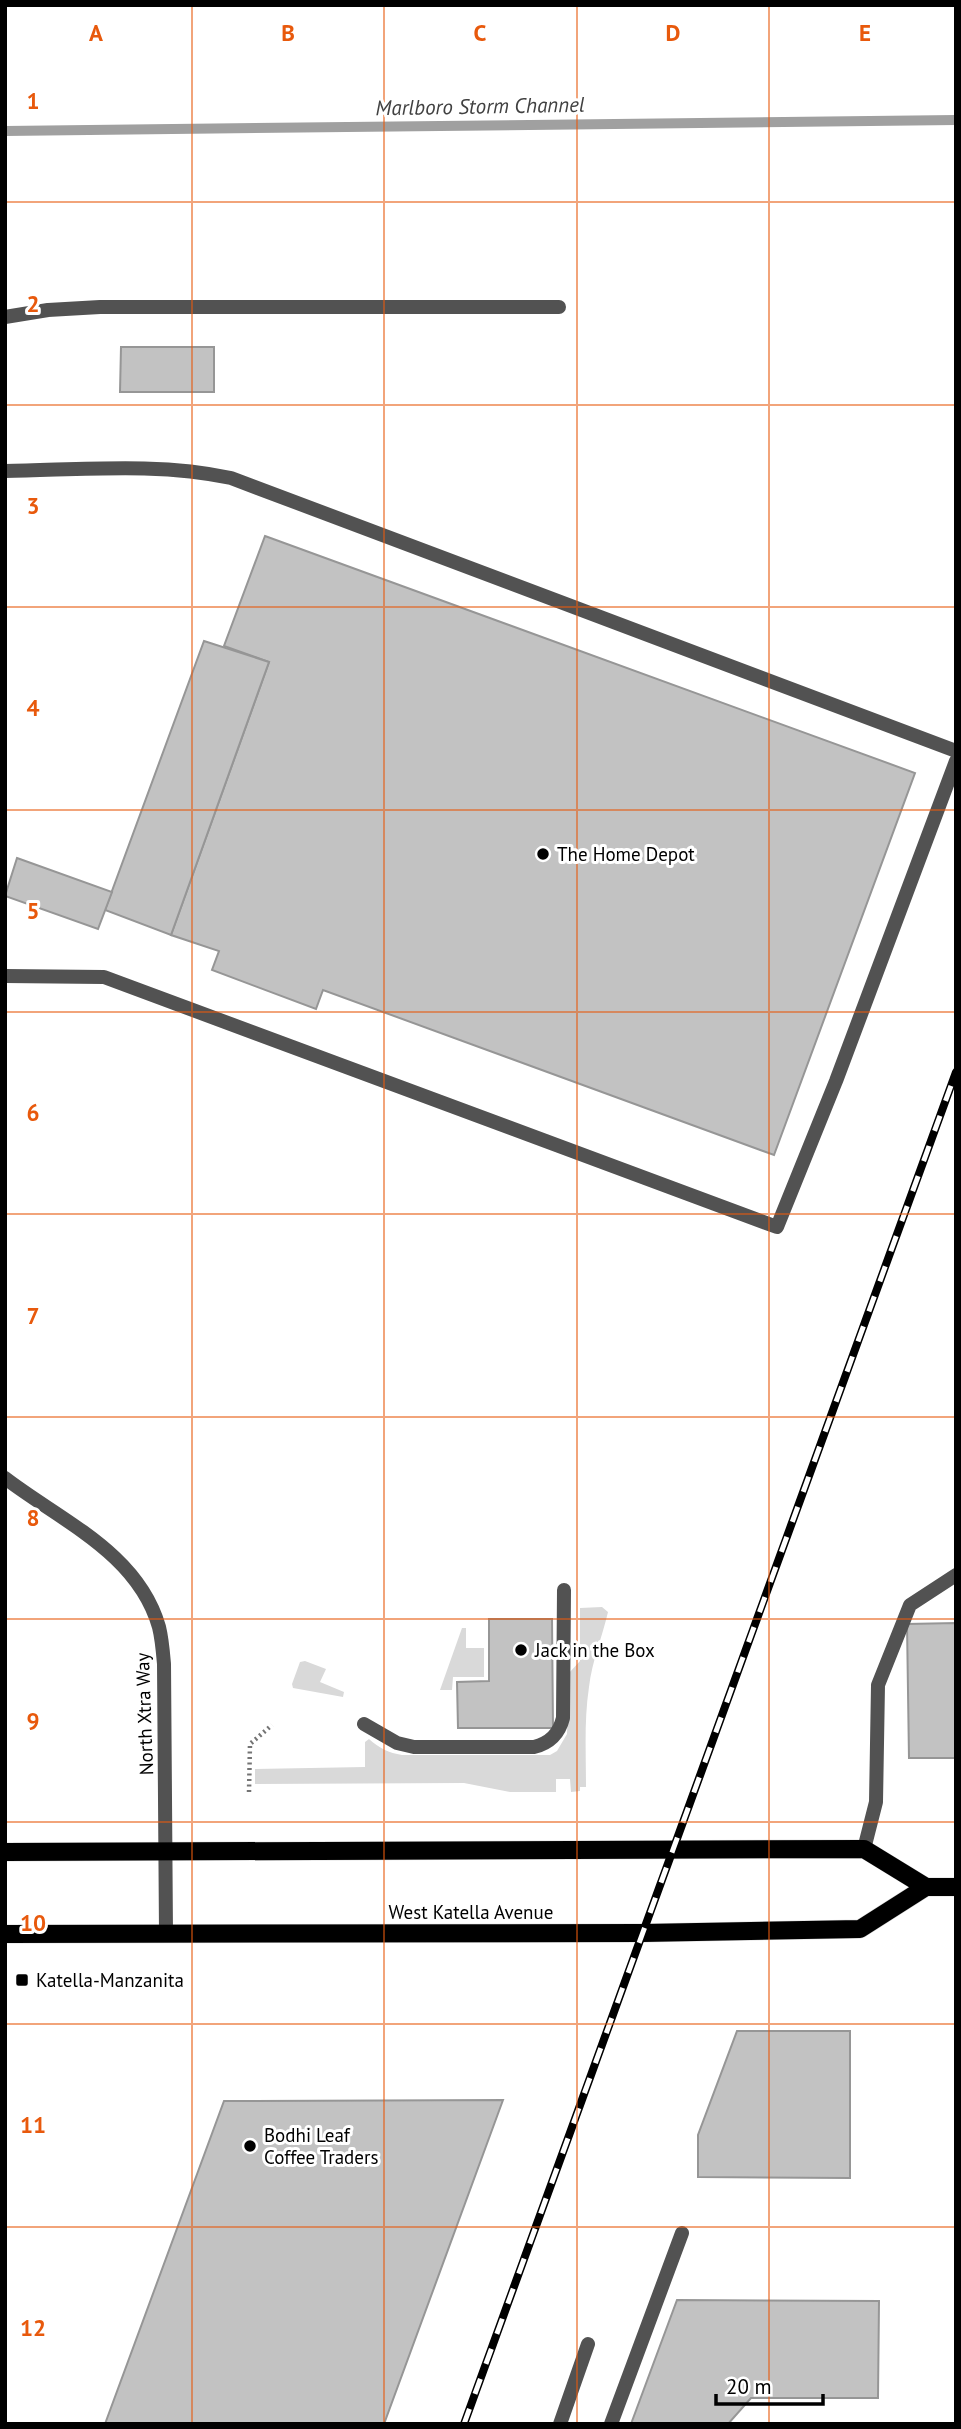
<svg xmlns="http://www.w3.org/2000/svg" width="961" height="2429" viewBox="0 0 961 2429" font-family="'PT Sans',sans-serif">
	<style>
		.green { fill: #d9d9d9 }
		.lines { fill: none; stroke-linecap: round; stroke-linejoin: round }
		.stream { stroke: #a0a0a0; stroke-width: 10 }
		.building { fill: #c2c2c2; stroke: #969696; stroke-width: 2 }
		.primary-casing { stroke: #dbdbdb; stroke-width: 19 }
		.path { stroke: #747474; stroke-width: 4.5; stroke-dasharray: 2 3.5; stroke-linecap: butt }
		.lane { stroke: #525252; stroke-width: 14 }
		.street { stroke: #525252; stroke-width: 14 }
		.primary { stroke: #000; stroke-width: 18 }
		.rail-casing { stroke: #000; stroke-width: 8 }
		.rail { stroke: #fff; stroke-width: 5; stroke-dasharray: 16; stroke-linecap: butt }
		.grid { fill: none; stroke: #e8590c; stroke-width: 2; stroke-opacity: 0.55 }
		.poi-dot { fill: #000; stroke: #fff; stroke-width: 2.5 }
		.labels { text-anchor: middle; dominant-baseline: central; stroke-width: 6; stroke-linejoin: round; paint-order: stroke }
		.poi-label { font-size: 19px; fill: #000; stroke: #fff; text-anchor: start }
		.street-label { font-size: 19px; fill: #000; stroke: #fff }
		.water-label { font-size: 21px; font-style: italic; fill: #414141; stroke: #fff }
		.grid-label { font-size: 23px; text-anchor: middle; font-weight: bold; fill: #e8590c; stroke: #fff; stroke-width: 6; stroke-linejoin: round; paint-order: stroke }
	</style>
	<rect width="100%" height="100%" fill="#fff"/>
	<!-- green -->
	<g class="green">
		<path d="M 602,1607 L 608,1612 C 602,1638 592,1661 589,1687 C 584,1720 586,1754 586,1787 L 580,1787 L 580,1791 L 571,1792 L 570,1779 L 556,1779 L 556,1792 L 510,1792 L 464,1783 L 255,1784 L 255,1769 L 365,1767 L 365,1742 L 369,1739 C 379,1748 389,1753 402,1755 L 550,1755 L 557,1751 L 567,1734 L 569,1673 L 580,1661 L 580,1608 Z"/>
		<path d="M 462,1628 L 466,1628 L 466,1648 L 484,1648 L 484,1677 L 453,1677 L 452,1690 L 440,1690 Z"/>
		<path d="M 305,1661 L 326,1669 L 320,1682 L 344,1692 L 343,1697 L 293,1688 L 292,1684 L 300,1662 Z"/>
	</g>
	<g class="lines">
		<!-- stream -->
		<path class="stream" d="M 5,131 L 956,120"/>
	</g>
	<!-- building -->
	<g class="building">
		<path d="M 121,347 L 214,347 L 214,392 L 120,392 Z"/>
		<path d="M 265,536 L 915,773 L 774,1155 L 323,990 L 316,1009 L 212,970 L 219,951 L 171,935 L 269,662 L 224,646 Z"/>
		<path d="M 204,641 L 269,662 L 171,935 L 105,910 Z"/>
		<path d="M 17,858 L 112,892 L 98,929 L 5,896 Z"/>
		<path d="M 489,1619 L 552,1619 L 553,1728 L 458,1728 L 457,1682 L 489,1681 Z"/>
		<path d="M 956,1623 L 956,1758 L 909,1758 L 907,1624 Z"/>
		<path d="M 737,2031 L 850,2031 L 850,2178 L 698,2177 L 698,2135 Z"/>
		<path d="M 503,2100 L 384,2424 L 105,2424 L 224,2101 Z"/>
		<path d="M 677,2300 L 879,2301 L 878,2398 L 751,2398 L 728,2424 L 631,2424 Z"/>
	</g>
	<g class="lines">
		<defs>
			<g id="primary">
				<path d="M 5,1852 L 864,1849 L 926,1887"/>
				<path d="M 5,1934 L 643,1933 L 860,1929 L 926,1887 L 956,1887"/>
			</g>
		</defs>
		<!-- primary casing -->
		<use href="#primary" class="primary-casing"/>
		<!-- path -->
		<path class="path" d="M 249,1792 L 250,1744 L 272,1725"/>
		<!-- lane -->
		<g class="lane">
			<path d="M 5,317 L 48,310 L 100,307 L 559,307"/>
			<path d="M 5,471 C 80,470 158,462 231,478 L 956,751"/>
			<path d="M 5,976 L 104,977 L 777,1227 L 836,1081 L 956,761"/>
			<path d="M 364,1724 L 397,1743 L 414,1747 L 534,1747 C 550,1743 559,1734 563,1718 L 564,1590"/>
			<path d="M 864,1849 L 876,1802 L 878,1685 L 910,1605 L 956,1575"/>
			<path d="M 560,2424 L 588,2344"/>
			<path d="M 611,2424 L 682,2233"/>
		</g>
		<!-- street -->
		<path class="street" d="M 5,1478 C 61,1521 138,1553 159,1627 C 162,1639 163,1652 164,1664 L 166,1933"/>
		<!-- primary -->
		<use href="#primary" class="primary"/>
		<defs>
			<path id="rail" d="M 464,2424 L 956,1072"/>
		</defs>
		<!-- rail casing -->
		<use href="#rail" class="rail-casing"/>
		<!-- rail -->
		<use href="#rail" class="rail"/>
	</g>
	<!-- grid -->
	<path class="grid" d="M 192,5 L 192,2424M 384,5 L 384,2424M 577,5 L 577,2424M 769,5 L 769,2424M 5,202 L 956,202M 5,405 L 956,405M 5,607 L 956,607M 5,810 L 956,810M 5,1012 L 956,1012M 5,1214 L 956,1214M 5,1417 L 956,1417M 5,1619 L 956,1619M 5,1822 L 956,1822M 5,2024 L 956,2024M 5,2227 L 956,2227"/>
	<!-- markers -->
	<g class="poi-dot">
		<circle cx="543" cy="854" r="7"/>
		<circle cx="521" cy="1650" r="7"/>
		<rect x="15" y="1973" width="14" height="14" rx="3.5"/>
		<circle cx="250" cy="2146" r="7"/>
	</g>
	<g class="labels">
		<!-- poi labels -->
		<g class="poi-label">
			<text x="557" y="854">The Home Depot</text>
			<text x="535" y="1650">Jack in the Box</text>
			<text x="36" y="1980">Katella-Manzanita</text>
			<text x="264" y="2135">Bodhi Leaf<tspan x="264" dy="22">Coffee Traders</tspan></text>
		</g>
		<!-- street labels -->
		<g class="street-label">
			<text transform="translate(144 1714) rotate(-92)">North Xtra Way</text>
			<text x="471" y="1912">West Katella Avenue</text>
		</g>
		<!-- water labels -->
		<g class="water-label">
			<text transform="translate(480 106) rotate(-1)">Marlboro Storm Channel</text>
		</g>
	</g>
	<g class="grid-label">
		<text x="96" y="41">A</text>
		<text x="288" y="41">B</text>
		<text x="480" y="41">C</text>
		<text x="673" y="41">D</text>
		<text x="865" y="41">E</text>
		<text x="33" y="109">1</text>
		<text x="33" y="312">2</text>
		<text x="33" y="514">3</text>
		<text x="33" y="716">4</text>
		<text x="33" y="919">5</text>
		<text x="33" y="1121">6</text>
		<text x="33" y="1324">7</text>
		<text x="33" y="1526">8</text>
		<text x="33" y="1729">9</text>
		<text x="33" y="1931">10</text>
		<text x="33" y="2133">11</text>
		<text x="33" y="2336">12</text>
	</g>
	<!-- border -->
	<rect width="961" height="2429" fill="none" stroke="#000000" stroke-width="14"/>
	<!-- scale -->
	<path d="M716 2394v10h107v-10" fill="none" stroke="#000000" stroke-width="3.5"/>
	<text x="726" y="2394" font-size="21" fill="#000000" stroke="#ffffff" stroke-width="5" paint-order="stroke">20 m</text>
</svg>
